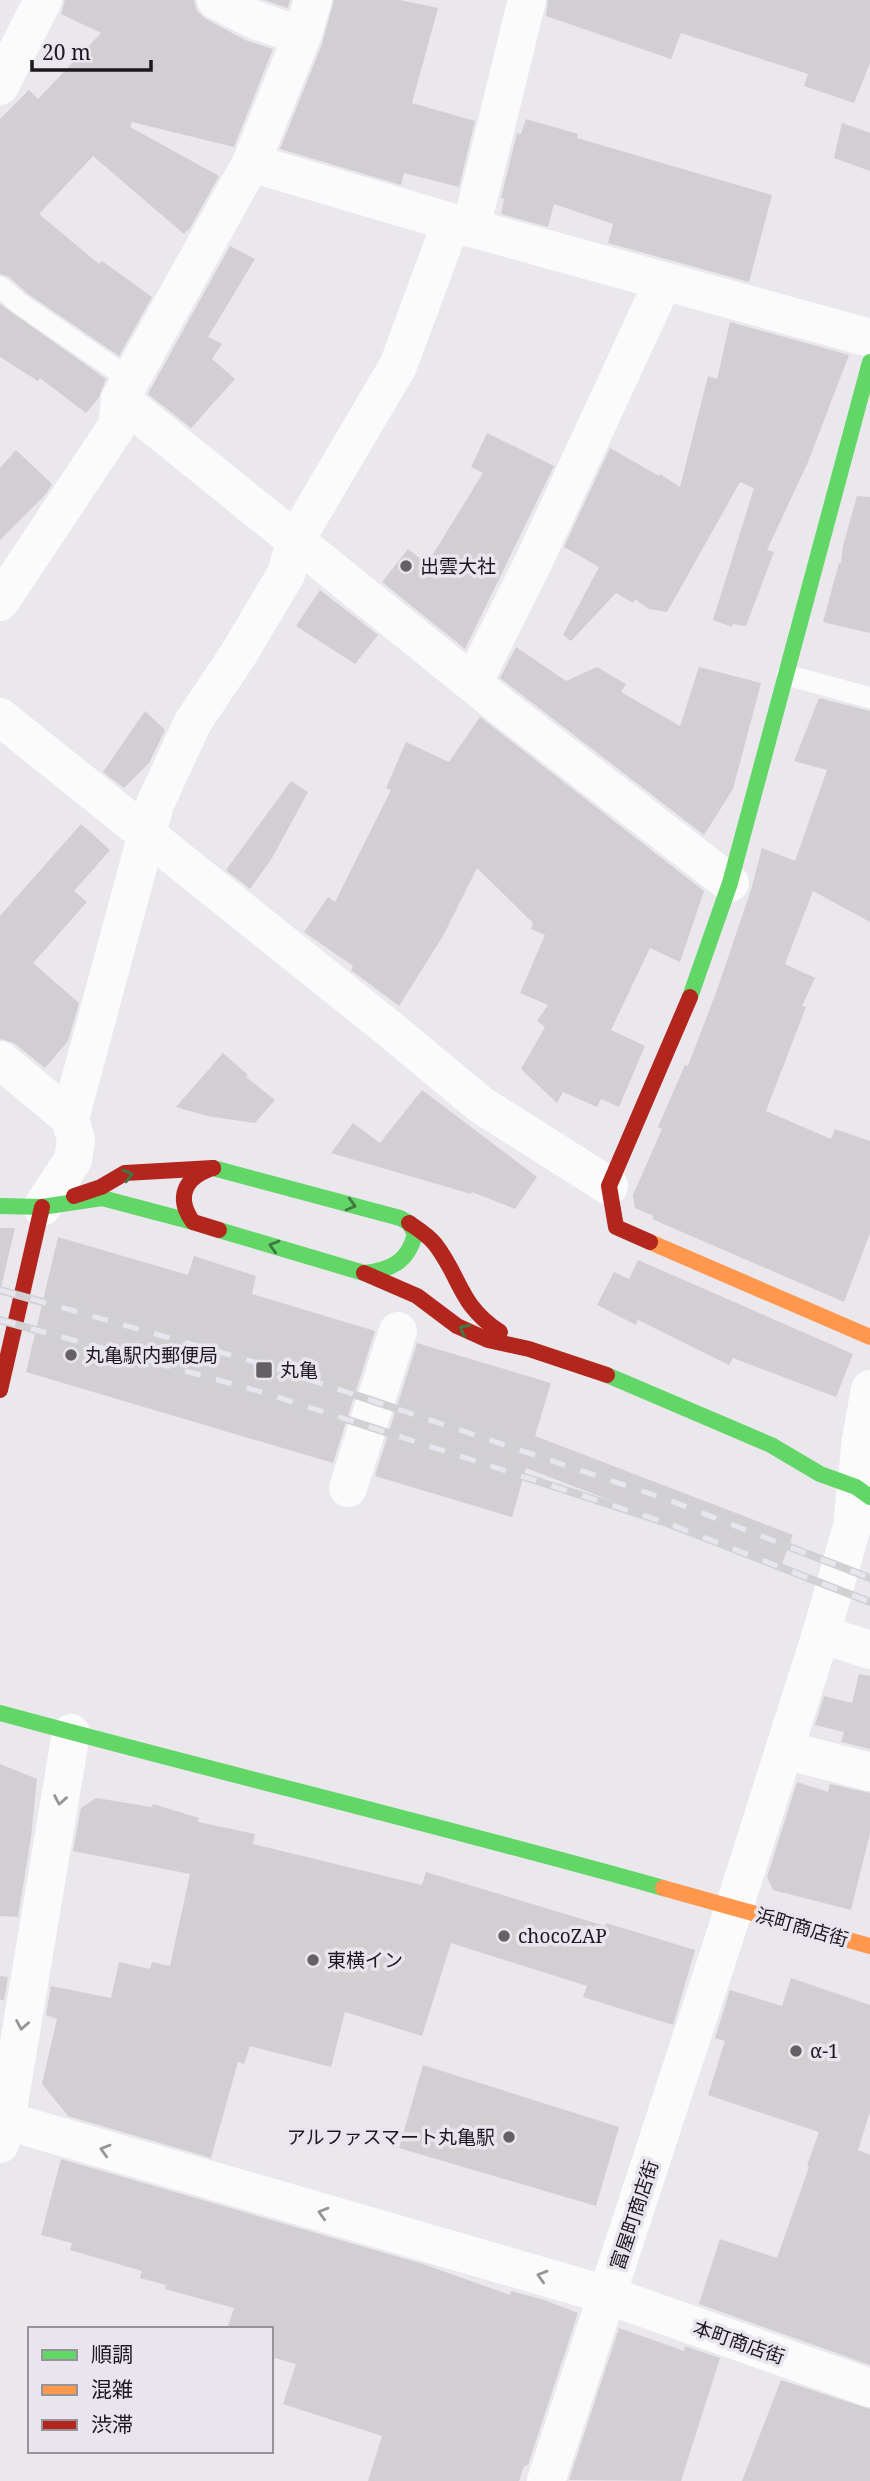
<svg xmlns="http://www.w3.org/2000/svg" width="870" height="2481" viewBox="0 0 870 2481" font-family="'Noto Serif','Noto Sans JP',serif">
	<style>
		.building { fill: #d2cfd2 }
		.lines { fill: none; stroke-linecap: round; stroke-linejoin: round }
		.lane { stroke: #fcfbfc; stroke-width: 21 }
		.street { stroke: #fcfbfc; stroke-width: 38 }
		.fast { stroke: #63d668; stroke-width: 16 }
		.slow { stroke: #ff974d; stroke-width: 16 }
		.jam { stroke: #b3261e; stroke-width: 16 }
		.rail-casing { stroke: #d1d1d3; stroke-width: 8 }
		.rail { stroke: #e9e5ef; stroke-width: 5; stroke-dasharray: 16; stroke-linecap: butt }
		.oneway { stroke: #3f7842 }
		.oneway2 { stroke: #979598 }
		.poi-dot { fill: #636166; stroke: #e9e5ef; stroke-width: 2.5 }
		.labels { text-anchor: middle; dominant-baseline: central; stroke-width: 7; stroke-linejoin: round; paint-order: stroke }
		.poi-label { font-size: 19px; fill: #1b191d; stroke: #e9e5ef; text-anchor: start }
		.street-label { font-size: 19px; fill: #1b191d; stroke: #e9e5ef }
	</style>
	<rect width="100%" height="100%" fill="#eae7ed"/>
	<!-- building -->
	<g class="building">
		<path d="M 65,0 L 194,0 L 197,11 L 206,19 L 245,40 L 273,49 L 234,147 L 132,122 L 130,127 L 219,176 L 190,228 L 184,234 L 93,156 L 39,214 L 99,264 L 102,261 L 152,297 L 119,356 L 28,294 L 9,277 L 0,274 L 0,119 L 29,90 L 38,99 L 101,33 L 61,14 Z"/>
		<path d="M 264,0 L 290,0 L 288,8 Z"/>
		<path d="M 334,0 L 400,0 L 438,8 L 412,103 L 475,121 L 459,187 L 404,173 L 401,185 L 280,149 L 322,44 Z"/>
		<path d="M 548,0 L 870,0 L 870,63 L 854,103 L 804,86 L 808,74 L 681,33 L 671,59 L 546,16 Z"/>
		<path d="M 526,119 L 578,134 L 577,138 L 772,195 L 749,282 L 608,243 L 613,224 L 554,204 L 548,227 L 501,214 L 504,199 L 501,198 L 517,133 L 521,134 Z"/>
		<path d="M 842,123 L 870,133 L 870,171 L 834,158 Z"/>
		<path d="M 230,246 L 255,259 L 208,337 L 222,344 L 212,359 L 235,379 L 191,428 L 148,394 Z"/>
		<path d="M 0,304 L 106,379 L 98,399 L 86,413 L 40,378 L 38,381 L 0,357 Z"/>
		<path d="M 730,322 L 849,355 L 808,462 L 767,550 L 774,552 L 746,626 L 733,624 L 732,627 L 713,620 L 754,488 L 740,482 L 667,612 L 649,609 L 635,599 L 633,603 L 616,593 L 571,641 L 563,635 L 599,567 L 564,547 L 610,448 L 659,476 L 660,474 L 680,487 L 708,376 L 717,379 Z"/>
		<path d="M 487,433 L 554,466 L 465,649 L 382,582 L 408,549 L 427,564 L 483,473 L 471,467 Z"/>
		<path d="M 16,450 L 52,484 L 46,494 L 0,540 L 0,468 Z"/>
		<path d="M 857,496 L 870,497 L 870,633 L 823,622 L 839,563 L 841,563 L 843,546 Z"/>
		<path d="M 320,590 L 378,635 L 355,664 L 296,626 Z"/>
		<path d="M 516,647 L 566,681 L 597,667 L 626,684 L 621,692 L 680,726 L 699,667 L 761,683 L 733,789 L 704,835 L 500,678 Z"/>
		<path d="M 819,698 L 870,711 L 870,922 L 813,891 L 785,964 L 815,978 L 802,1006 L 806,1007 L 766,1111 L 831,1139 L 835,1129 L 870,1141 L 870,1233 L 844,1302 L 652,1219 L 654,1216 L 635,1208 L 633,1195 L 662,1129 L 658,1127 L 685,1065 L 688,1066 L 717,990 L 751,890 L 762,848 L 795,861 L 827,770 L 794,761 Z"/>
		<path d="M 145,711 L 165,730 L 149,763 L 124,788 L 103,772 Z"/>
		<path d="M 480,717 L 704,891 L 680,962 L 650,948 L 611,1030 L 645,1046 L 619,1107 L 601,1099 L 597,1107 L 563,1092 L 557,1103 L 521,1069 L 545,1027 L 537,1021 L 548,1005 L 520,993 L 545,935 L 531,929 L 533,923 L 477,868 L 443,936 L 399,1006 L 351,970 L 353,966 L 304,932 L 328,897 L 335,902 L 391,790 L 386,788 L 406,742 L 449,762 Z"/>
		<path d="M 291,781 L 308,792 L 272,858 L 250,889 L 226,870 Z"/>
		<path d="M 81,824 L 110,850 L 74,891 L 87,902 L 33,963 L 79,1003 L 68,1041 L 45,1068 L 14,1043 L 0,1039 L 0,916 Z"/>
		<path d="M 223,1053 L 248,1075 L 246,1077 L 275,1100 L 255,1123 L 207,1116 L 176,1107 Z"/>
		<path d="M 422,1090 L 537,1177 L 515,1209 L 472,1192 L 471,1194 L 331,1153 L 353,1123 L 380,1143 Z"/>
		<path d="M 0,1228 L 15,1228 L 0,1292 Z"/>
		<path d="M 58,1237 L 188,1275 L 194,1256 L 256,1276 L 252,1294 L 375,1331 L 333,1463 L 26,1372 Z"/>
		<path d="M 638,1260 L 853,1354 L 836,1397 L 733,1358 L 729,1365 L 638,1320 L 636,1325 L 597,1305 L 614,1272 L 629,1279 Z"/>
		<path d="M 417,1343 L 551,1383 L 535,1436 L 793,1535 L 781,1566 L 526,1468 L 512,1517 L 375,1476 Z"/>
		<path d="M 859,1674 L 870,1676 L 870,1749 L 841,1742 L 844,1732 L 815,1725 L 824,1696 L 852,1703 Z"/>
		<path d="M 0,1764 L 37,1779 L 31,1837 L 18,1917 L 0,1916 Z"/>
		<path d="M 797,1782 L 828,1792 L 830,1784 L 870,1793 L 870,1834 L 851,1910 L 773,1890 L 767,1877 Z"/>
		<path d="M 96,1798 L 152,1807 L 153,1804 L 199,1818 L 198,1822 L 255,1834 L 253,1844 L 422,1885 L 426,1872 L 605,1926 L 606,1923 L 695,1950 L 673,2025 L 583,1997 L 587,1986 L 451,1943 L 422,2036 L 345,2012 L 331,2067 L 250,2046 L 244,2064 L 238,2062 L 211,2158 L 68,2116 L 42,2084 L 57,2019 L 46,2015 L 51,1986 L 111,1998 L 119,1962 L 150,1969 L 152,1962 L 170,1966 L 190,1874 L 73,1851 L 81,1808 Z"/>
		<path d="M 0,1976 L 8,1977 L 4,2001 L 0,1999 Z"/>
		<path d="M 791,1978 L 870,2005 L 870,2112 L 858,2150 L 870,2155 L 870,2365 L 699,2304 L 720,2239 L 777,2258 L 809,2167 L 807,2166 L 819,2132 L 708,2095 L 725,2041 L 715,2038 L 730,1990 L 782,2006 Z"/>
		<path d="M 423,2065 L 619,2127 L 596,2206 L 399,2148 Z"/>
		<path d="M 61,2159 L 423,2264 L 510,2295 L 511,2291 L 544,2300 L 578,2313 L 528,2465 L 524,2466 L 519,2481 L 368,2481 L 382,2436 L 283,2404 L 296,2364 L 271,2357 L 271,2329 L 227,2329 L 234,2308 L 165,2289 L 166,2285 L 140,2278 L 142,2271 L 70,2250 L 72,2243 L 41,2235 Z"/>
		<path d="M 619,2328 L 684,2351 L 685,2346 L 720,2358 L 681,2481 L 569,2480 Z"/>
		<path d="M 781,2380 L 870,2409 L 870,2481 L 742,2481 Z"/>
	</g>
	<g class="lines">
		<!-- lane -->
		<g class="lane">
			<path d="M 0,287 L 20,304 L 131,380"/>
			<path d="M 787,675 L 870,698"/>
		</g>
		<!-- street -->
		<g class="street">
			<path d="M 216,0 L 255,20 L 302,36"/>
			<path d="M 0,86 L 43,0"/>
			<path d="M 251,163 L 471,228 L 870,338"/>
			<path d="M 471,228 L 527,0"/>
			<path d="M 120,399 L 503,708 L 730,883"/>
			<path d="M 0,602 L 117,426 L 120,399 L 251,163 L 302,36 L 313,0"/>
			<path d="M 473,683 L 533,563 L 663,282"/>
			<path d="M 0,717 L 381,1022 L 481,1105 L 609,1186"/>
			<path d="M 0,1060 L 70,1118 L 76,1140 L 73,1160 L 42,1207"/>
			<path d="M 70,1118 L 155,804 L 193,722 L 238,655 L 286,574 L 296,539 L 398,366 L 451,223"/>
			<path d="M 348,1488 L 398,1331"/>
			<path d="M 821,1634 L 870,1650"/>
			<path d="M 785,1750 L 870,1772"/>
			<path d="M 0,2119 L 607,2295 L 870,2388"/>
			<path d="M 0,2144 L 6,2121 L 71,1733"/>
			<path d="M 546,2481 L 734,1908 L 821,1634 L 852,1527 L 861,1439 L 870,1389"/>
		</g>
		<!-- fast -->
		<g class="fast">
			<path d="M 690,997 L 730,883 L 870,362"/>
			<path d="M 213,1168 L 400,1218 L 409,1223 L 415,1234 C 408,1262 391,1270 364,1273 L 219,1230"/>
			<path d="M 0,1206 L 42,1207 L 102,1198 L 193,1222"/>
			<path d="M 607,1375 L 771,1445 L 820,1474 L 856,1487 L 870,1497"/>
			<path d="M 0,1713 C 221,1773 443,1826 663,1888"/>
		</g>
		<!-- slow -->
		<g class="slow">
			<path d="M 650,1242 L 870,1337"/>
			<path d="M 663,1888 L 870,1946"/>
		</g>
		<!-- jam -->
		<g class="jam">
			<path d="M 213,1168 C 185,1177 175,1197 193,1222 L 219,1230"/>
			<path d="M 74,1196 L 101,1187 L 125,1173 L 213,1168"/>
			<path d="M 409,1223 C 418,1229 428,1235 435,1244 C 462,1279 458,1304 500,1332"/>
			<path d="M 650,1242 L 616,1227 L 609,1186 L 690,997"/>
			<path d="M 364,1273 L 417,1296 L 457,1326 L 488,1340 L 529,1349 L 607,1375"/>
			<path d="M 0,1390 L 42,1207"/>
		</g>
		<defs>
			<g id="rail">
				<path d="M 0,1290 L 269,1366 L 666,1499 L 870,1578"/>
				<path d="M 0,1320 L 265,1393 L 667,1523 L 870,1602"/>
			</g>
		</defs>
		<!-- rail casing -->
		<use href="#rail" class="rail-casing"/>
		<!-- rail -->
		<use href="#rail" class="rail"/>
	</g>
	<!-- one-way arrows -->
	<defs><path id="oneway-chevron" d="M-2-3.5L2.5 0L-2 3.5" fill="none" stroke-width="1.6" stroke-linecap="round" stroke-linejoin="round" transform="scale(1.75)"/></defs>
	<g class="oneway">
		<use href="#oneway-chevron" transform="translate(128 1175) rotate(-14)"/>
		<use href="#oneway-chevron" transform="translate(351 1205) rotate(15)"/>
		<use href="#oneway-chevron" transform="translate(274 1246) rotate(-164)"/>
		<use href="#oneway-chevron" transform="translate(464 1329) rotate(-153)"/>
	</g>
	<g class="oneway2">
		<use href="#oneway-chevron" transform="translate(60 1800) rotate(100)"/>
		<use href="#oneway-chevron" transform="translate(22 2025) rotate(100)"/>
		<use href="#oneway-chevron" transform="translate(105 2150) rotate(-164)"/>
		<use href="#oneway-chevron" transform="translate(323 2213) rotate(-164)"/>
		<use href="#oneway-chevron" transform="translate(542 2276) rotate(-164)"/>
	</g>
	<!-- markers -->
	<g class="poi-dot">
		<circle cx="406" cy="566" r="7"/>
		<circle cx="71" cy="1355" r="7"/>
		<rect x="255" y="1361" width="18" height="18" rx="3.5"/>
		<circle cx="504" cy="1936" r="7"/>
		<circle cx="313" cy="1960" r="7"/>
		<circle cx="796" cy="2051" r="7"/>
		<circle cx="509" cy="2137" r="7"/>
	</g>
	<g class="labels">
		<!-- poi labels -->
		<g class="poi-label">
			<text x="420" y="566">出雲大社</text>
			<text x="85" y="1355">丸亀駅内郵便局</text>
			<text x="280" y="1370">丸亀</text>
			<text x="518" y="1936">chocoZAP</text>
			<text x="327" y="1960">東横イン</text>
			<text x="810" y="2051">α-1</text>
			<text x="495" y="2137" text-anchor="end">アルファスマート丸亀駅</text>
		</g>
		<!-- street labels -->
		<g class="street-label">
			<text transform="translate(802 1927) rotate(16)">浜町商店街</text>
			<text transform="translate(634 2215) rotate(-72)">富屋町商店街</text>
			<text transform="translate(739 2342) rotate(19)">本町商店街</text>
		</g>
	</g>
	<!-- legend -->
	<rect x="28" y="2327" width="245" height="126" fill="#e9e5ef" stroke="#97939b" stroke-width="2"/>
	<rect x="42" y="2350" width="35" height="10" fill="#63d668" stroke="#97939b" stroke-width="2"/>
	<text x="91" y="2362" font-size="21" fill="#1b191d">順調</text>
	<rect x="42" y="2385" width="35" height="10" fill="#ff974d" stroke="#97939b" stroke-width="2"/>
	<text x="91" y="2397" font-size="21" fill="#1b191d">混雑</text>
	<rect x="42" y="2420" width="35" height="10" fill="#b3261e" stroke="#97939b" stroke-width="2"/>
	<text x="91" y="2432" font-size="21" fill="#1b191d">渋滞</text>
	<!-- scale -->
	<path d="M32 60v10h119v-10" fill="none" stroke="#1b191d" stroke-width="3.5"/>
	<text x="42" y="60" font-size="21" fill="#1b191d" stroke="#e9e5ef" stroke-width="5" paint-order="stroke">20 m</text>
</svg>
